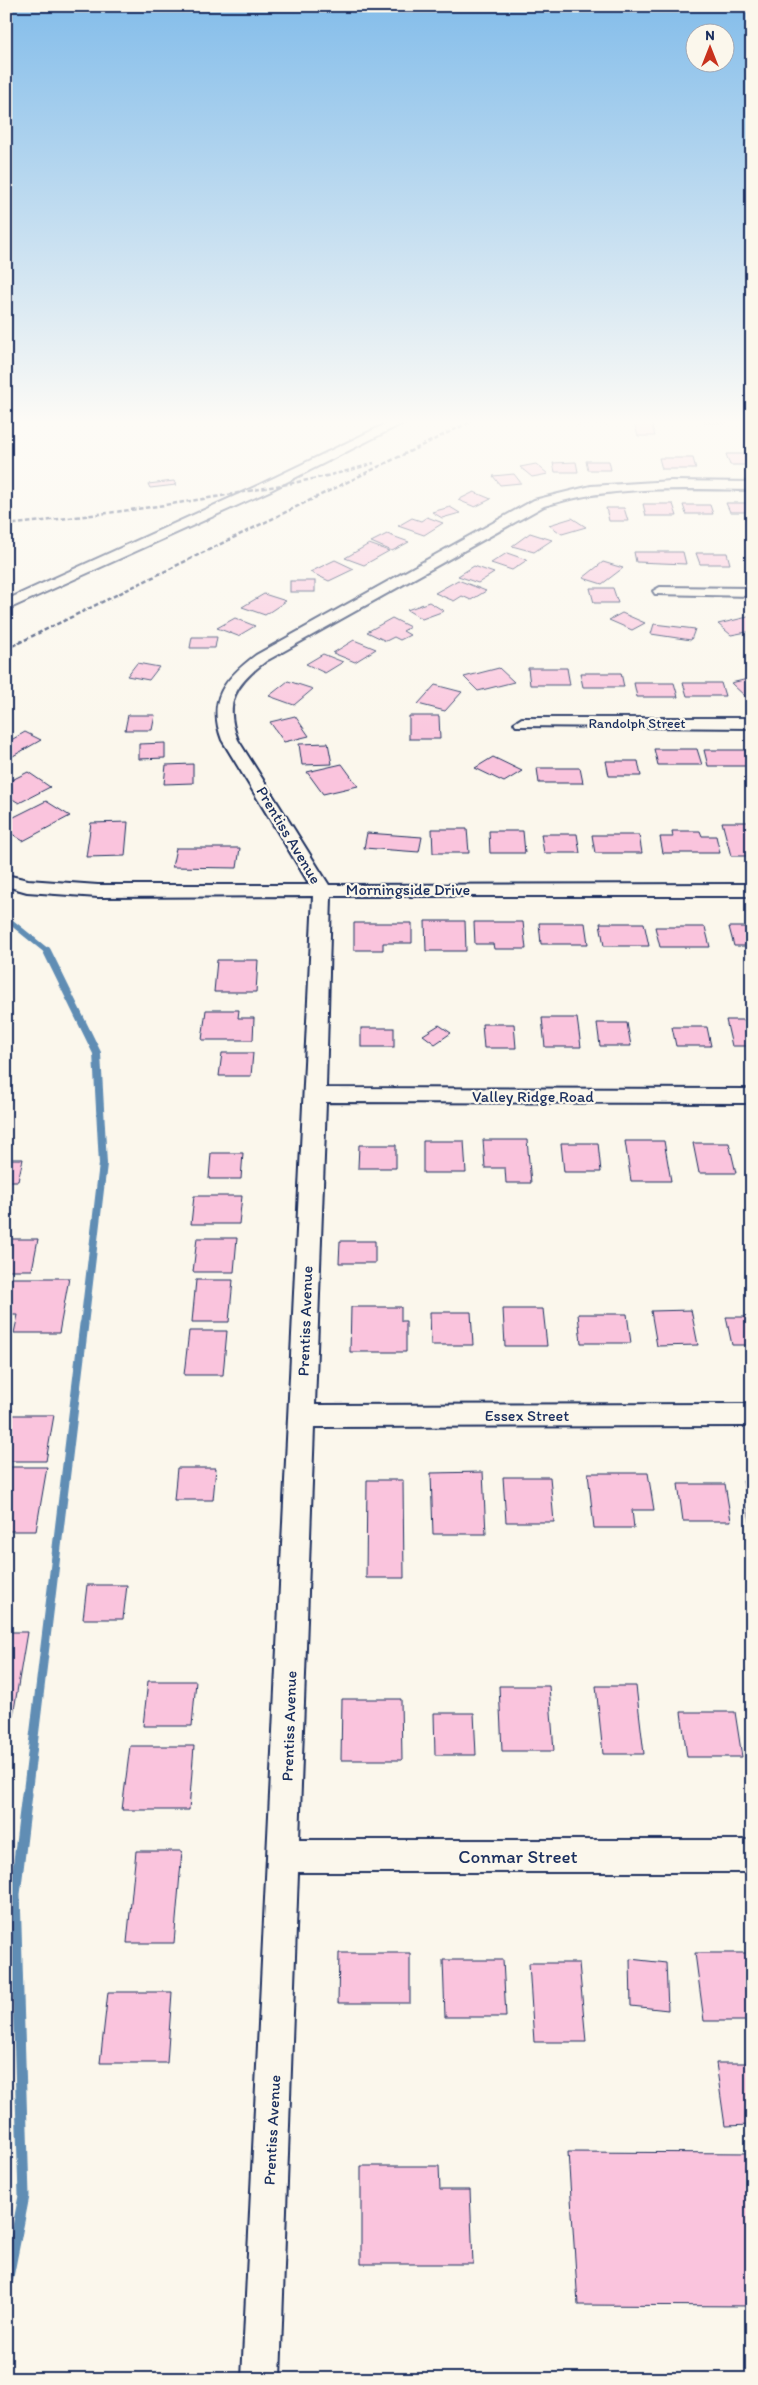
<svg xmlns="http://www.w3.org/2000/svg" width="758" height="2385" viewBox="0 0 758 2385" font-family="Itim,sans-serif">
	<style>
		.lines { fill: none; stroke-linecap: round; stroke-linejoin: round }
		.stream-far3 { stroke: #608db4; stroke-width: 5.5 }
		.stream-far2 { stroke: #608db4; stroke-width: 8 }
		.stream-far1 { stroke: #608db4; stroke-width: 9 }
		.stream { stroke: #608db4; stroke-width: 11 }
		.building { fill: #fac4dd; stroke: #1b2f5e }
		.minor-casing { stroke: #1b2f5e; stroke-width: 4 }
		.minor { fill: #fbf7ec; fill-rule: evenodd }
		.rail { stroke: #1b2f5e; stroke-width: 2.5; stroke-dasharray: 4.5 2.5; stroke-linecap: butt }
		.labels { text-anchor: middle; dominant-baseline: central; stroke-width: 4.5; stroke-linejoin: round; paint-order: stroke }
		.far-street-label { font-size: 14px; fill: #1b2f5e; stroke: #fbf7ec }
		.street-label { font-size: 16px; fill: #1b2f5e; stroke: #fbf7ec }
		.near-street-label { font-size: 19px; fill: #1b2f5e; stroke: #fbf7ec }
	</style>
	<rect width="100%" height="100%" fill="#fbf7ec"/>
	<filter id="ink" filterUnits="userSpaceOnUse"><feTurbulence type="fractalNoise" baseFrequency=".02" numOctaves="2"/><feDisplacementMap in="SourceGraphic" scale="10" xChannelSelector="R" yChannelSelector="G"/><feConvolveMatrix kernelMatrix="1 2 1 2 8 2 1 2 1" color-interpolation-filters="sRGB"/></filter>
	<g filter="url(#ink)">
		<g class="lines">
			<!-- stream-far3 -->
			<path class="stream-far3" d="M 6,918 L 48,952"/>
			<!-- stream-far2 -->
			<path class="stream-far2" d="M 47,951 L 97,1053 L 103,1164 L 84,1325"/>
			<!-- stream-far1 -->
			<path class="stream-far1" d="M 27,1795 L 84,1324"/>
			<!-- stream -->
			<path class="stream" d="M 6,2287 L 24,2196 L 15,1894 L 27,1794"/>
		</g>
		<!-- building -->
		<g class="building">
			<path d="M 576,420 L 606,420 L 607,424 L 577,424 Z"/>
			<path d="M 633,420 L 660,420 L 661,423 L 651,423 L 655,436 L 638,436 Z"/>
			<path d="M 704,420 L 724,420 L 726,423 L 705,423 Z"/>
			<path d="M 726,454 L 752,454 L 752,465 L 730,465 Z"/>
			<path d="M 659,458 L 693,458 L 696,469 L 662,469 Z"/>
			<path d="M 586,461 L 609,461 L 611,470 L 588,470 Z"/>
			<path d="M 576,462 L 578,472 L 555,472 L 553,463 Z"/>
			<path d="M 536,464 L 548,474 L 532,477 L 520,467 Z"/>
			<path d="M 514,474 L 521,483 L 500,485 L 493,476 Z"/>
			<path d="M 174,481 L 176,485 L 150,488 L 148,484 Z"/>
			<path d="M 474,492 L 491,499 L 475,507 L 458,500 Z"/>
			<path d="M 726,503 L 752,503 L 752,512 L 730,512 Z"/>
			<path d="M 643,504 L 673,504 L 677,516 L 646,516 Z"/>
			<path d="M 683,505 L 710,505 L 713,514 L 686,514 Z"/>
			<path d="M 450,507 L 460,513 L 442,518 L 432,512 Z"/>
			<path d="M 606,508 L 624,508 L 628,521 L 609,521 Z"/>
			<path d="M 427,517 L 443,523 L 424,535 L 398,526 L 412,518 L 421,521 Z"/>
			<path d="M 572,518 L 586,527 L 562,534 L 549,525 Z"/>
			<path d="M 530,533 L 552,540 L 534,552 L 512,546 Z"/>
			<path d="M 387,534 L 409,542 L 392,551 L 371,542 Z"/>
			<path d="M 369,544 L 389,551 L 364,565 L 345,558 Z"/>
			<path d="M 634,552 L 683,552 L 686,564 L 636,562 Z"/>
			<path d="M 507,553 L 527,560 L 512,570 L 491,563 Z"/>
			<path d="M 696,553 L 727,553 L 730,564 L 700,564 Z"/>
			<path d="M 335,560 L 354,569 L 329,581 L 310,572 Z"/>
			<path d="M 603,562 L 623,568 L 602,584 L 583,578 Z"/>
			<path d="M 474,566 L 494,573 L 478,583 L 458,576 Z"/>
			<path d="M 458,580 L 486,591 L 471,600 L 462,596 L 454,601 L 435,593 Z"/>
			<rect x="290" y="581" width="25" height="11"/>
			<path d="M 590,588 L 613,588 L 618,603 L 594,603 Z"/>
			<path d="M 264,594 L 286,601 L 265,615 L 242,607 Z"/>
			<path d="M 429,602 L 444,611 L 422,619 L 407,610 Z"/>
			<path d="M 622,613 L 645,623 L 632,630 L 609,620 Z"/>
			<path d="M 752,616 L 752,631 L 731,635 L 718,624 Z"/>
			<path d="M 235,618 L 255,626 L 238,636 L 217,628 Z"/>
			<path d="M 392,618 L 410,627 L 403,631 L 410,635 L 400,640 L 394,637 L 386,641 L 367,632 Z"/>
			<path d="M 654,624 L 695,629 L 691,640 L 651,634 Z"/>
			<path d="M 192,637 L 217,637 L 215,648 L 190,648 Z"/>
			<path d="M 354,640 L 376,649 L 355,662 L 333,653 Z"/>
			<path d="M 323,654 L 343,662 L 325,673 L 306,664 Z"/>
			<path d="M 137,663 L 159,667 L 149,680 L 127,676 Z"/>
			<path d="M 499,668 L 514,682 L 478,691 L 464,677 Z"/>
			<path d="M 528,668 L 567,668 L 570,685 L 530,685 Z"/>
			<path d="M 580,673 L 621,673 L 624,687 L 583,687 Z"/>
			<path d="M 752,678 L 752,697 L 747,698 L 731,683 Z"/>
			<path d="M 288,681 L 313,689 L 294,705 L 269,696 Z"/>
			<path d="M 634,683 L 674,683 L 678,697 L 637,697 Z"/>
			<path d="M 683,683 L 721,683 L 725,696 L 687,696 Z"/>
			<path d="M 435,685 L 462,692 L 445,711 L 418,704 Z"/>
			<path d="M 128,715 L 155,715 L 152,730 L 125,730 Z"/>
			<path d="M 295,716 L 309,736 L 284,742 L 270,722 Z"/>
			<path d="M 409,716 L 439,716 L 440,739 L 409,739 Z"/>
			<path d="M 25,732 L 41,740 L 6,760 L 6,743 Z"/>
			<path d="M 165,743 L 165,758 L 139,759 L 139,744 Z"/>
			<path d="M 328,743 L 332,764 L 302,765 L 299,744 Z"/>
			<path d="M 654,749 L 697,749 L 702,765 L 658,765 Z"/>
			<path d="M 704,750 L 745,750 L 750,766 L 708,766 Z"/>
			<path d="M 493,757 L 522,771 L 504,782 L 475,768 Z"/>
			<path d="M 606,761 L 638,761 L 641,776 L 609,776 Z"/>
			<path d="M 193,764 L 193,783 L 164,784 L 166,765 Z"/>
			<path d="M 342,764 L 358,786 L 323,794 L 307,772 Z"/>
			<path d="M 537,768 L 580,768 L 583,783 L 539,783 Z"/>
			<path d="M 28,772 L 50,787 L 19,803 L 6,795 L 6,783 Z"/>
			<path d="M 46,801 L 70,816 L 23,841 L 6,830 L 6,821 Z"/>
			<path d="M 128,822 L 125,856 L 86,857 L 91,823 Z"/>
			<path d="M 722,822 L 752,822 L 752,856 L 731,856 Z"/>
			<path d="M 432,829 L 467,829 L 469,853 L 433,853 Z"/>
			<path d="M 489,831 L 523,831 L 525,853 L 490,853 Z"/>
			<path d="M 672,831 L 700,831 L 702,836 L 716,836 L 720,853 L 663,853 L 660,837 L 673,837 Z"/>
			<path d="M 367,833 L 422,837 L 419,852 L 364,848 Z"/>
			<path d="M 541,834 L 577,834 L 580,853 L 544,853 Z"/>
			<path d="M 592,835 L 639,835 L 642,853 L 595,853 Z"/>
			<path d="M 176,848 L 240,848 L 237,868 L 172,867 Z"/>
			<path d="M 425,921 L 465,921 L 466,951 L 426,951 Z"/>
			<path d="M 474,922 L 523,922 L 526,949 L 494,949 L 493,944 L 475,944 Z"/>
			<path d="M 354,923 L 412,923 L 412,943 L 383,943 L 383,950 L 354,950 Z"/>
			<path d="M 539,923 L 585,923 L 588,944 L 541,944 Z"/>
			<path d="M 600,923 L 644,923 L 649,946 L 604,946 Z"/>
			<path d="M 655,927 L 705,927 L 710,947 L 660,947 Z"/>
			<path d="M 729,927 L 752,927 L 752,946 L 734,946 Z"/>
			<path d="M 217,960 L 258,960 L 256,992 L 214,992 Z"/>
			<path d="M 206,1010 L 239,1010 L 238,1018 L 254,1018 L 253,1040 L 202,1040 Z"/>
			<path d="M 542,1018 L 577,1018 L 581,1047 L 545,1047 Z"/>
			<path d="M 726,1020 L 752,1020 L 752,1046 L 732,1046 Z"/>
			<path d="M 597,1023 L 627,1023 L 631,1046 L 600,1046 Z"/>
			<path d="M 482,1024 L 514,1024 L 516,1048 L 484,1048 Z"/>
			<path d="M 439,1025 L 451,1033 L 435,1044 L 423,1035 Z"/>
			<path d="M 672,1027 L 707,1027 L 711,1046 L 676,1046 Z"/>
			<rect x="361" y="1028" width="33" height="19"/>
			<path d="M 222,1053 L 253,1053 L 251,1076 L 219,1076 Z"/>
			<path d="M 483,1140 L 527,1140 L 531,1183 L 506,1183 L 505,1168 L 485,1168 Z"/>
			<path d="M 423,1141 L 464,1141 L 466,1173 L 423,1173 Z"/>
			<path d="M 625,1141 L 664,1141 L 671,1181 L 631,1181 Z"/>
			<path d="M 561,1143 L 598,1143 L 601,1172 L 564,1172 Z"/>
			<path d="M 693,1143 L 729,1143 L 736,1173 L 699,1173 Z"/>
			<path d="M 359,1145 L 396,1145 L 396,1168 L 358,1168 Z"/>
			<path d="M 211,1153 L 243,1153 L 241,1179 L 209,1179 Z"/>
			<path d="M 6,1159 L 23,1159 L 18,1181 L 6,1181 Z"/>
			<path d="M 194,1196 L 242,1196 L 239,1224 L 191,1224 Z"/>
			<path d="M 197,1238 L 237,1238 L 234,1272 L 193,1272 Z"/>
			<path d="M 6,1239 L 38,1239 L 32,1270 L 6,1270 Z"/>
			<path d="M 340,1241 L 375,1241 L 375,1263 L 339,1263 Z"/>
			<path d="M 6,1278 L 69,1278 L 59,1333 L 14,1333 L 18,1315 L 6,1315 Z"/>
			<path d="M 196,1280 L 233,1280 L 229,1322 L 192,1322 Z"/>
			<path d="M 351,1307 L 401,1307 L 401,1321 L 406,1321 L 406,1352 L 350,1352 Z"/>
			<path d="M 503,1309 L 543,1309 L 547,1346 L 505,1346 Z"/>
			<path d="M 691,1310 L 698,1345 L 657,1346 L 651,1311 Z"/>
			<path d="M 430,1312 L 471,1312 L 473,1345 L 431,1345 Z"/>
			<path d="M 578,1314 L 627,1314 L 631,1343 L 581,1343 Z"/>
			<path d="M 726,1317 L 752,1317 L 752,1345 L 732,1345 Z"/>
			<path d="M 189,1331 L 227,1331 L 223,1375 L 184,1375 Z"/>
			<path d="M 6,1415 L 54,1415 L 46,1461 L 6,1461 Z"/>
			<path d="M 6,1467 L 47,1467 L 36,1531 L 6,1531 Z"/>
			<path d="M 177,1468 L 216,1468 L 213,1500 L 174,1500 Z"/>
			<path d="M 483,1472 L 486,1534 L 433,1534 L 431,1473 Z"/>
			<path d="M 588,1473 L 648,1473 L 654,1510 L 632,1510 L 634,1528 L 594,1528 Z"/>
			<path d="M 503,1477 L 550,1477 L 554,1522 L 506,1522 Z"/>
			<path d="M 367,1480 L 403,1480 L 404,1578 L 366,1578 Z"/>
			<path d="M 743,1481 L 752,1481 L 752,1522 L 750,1522 Z"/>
			<path d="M 678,1484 L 725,1484 L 731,1521 L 683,1521 Z"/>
			<path d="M 87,1585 L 127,1585 L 123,1619 L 83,1619 Z"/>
			<path d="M 6,1632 L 27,1632 L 11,1728 L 6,1728 Z"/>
			<path d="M 148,1681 L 196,1681 L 192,1726 L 143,1726 Z"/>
			<path d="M 499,1686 L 549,1686 L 554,1751 L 502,1751 Z"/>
			<path d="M 596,1686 L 636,1686 L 644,1754 L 603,1754 Z"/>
			<path d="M 342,1699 L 401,1699 L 402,1760 L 341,1760 Z"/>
			<path d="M 681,1712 L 735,1712 L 742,1757 L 687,1757 Z"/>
			<path d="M 434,1713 L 474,1713 L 476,1755 L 435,1755 Z"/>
			<path d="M 130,1746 L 194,1746 L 189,1810 L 122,1810 Z"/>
			<path d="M 136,1851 L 182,1851 L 174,1943 L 127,1943 Z"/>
			<path d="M 339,1953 L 410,1953 L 410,2003 L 338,2003 Z"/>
			<path d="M 695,1953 L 752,1953 L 752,2021 L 704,2021 Z"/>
			<path d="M 630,1959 L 666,1963 L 668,2010 L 631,2006 Z"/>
			<path d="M 443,1960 L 503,1960 L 506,2017 L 445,2017 Z"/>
			<path d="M 529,1963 L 579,1963 L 586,2042 L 534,2042 Z"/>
			<path d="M 108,1992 L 172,1992 L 167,2063 L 100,2063 Z"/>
			<path d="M 716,2063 L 752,2063 L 752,2125 L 725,2126 Z"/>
			<path d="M 568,2152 L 752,2153 L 752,2306 L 578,2305 Z"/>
			<path d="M 361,2166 L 439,2166 L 440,2190 L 470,2190 L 473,2264 L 361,2264 Z"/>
		</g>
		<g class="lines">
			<defs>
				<g id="minor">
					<path d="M 394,420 L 409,420 L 269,491 L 6,610 L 6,600 L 259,485 Z"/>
					<path d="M 671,481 L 752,482 L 752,490 C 681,489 612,485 544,506 L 266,661 C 236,684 223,702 238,740 L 329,885 L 752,884 L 752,896 L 331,896 L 326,1088 L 752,1089 L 752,1103 L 326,1102 L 315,1405 L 752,1404 L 752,1426 L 314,1427 L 299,1840 L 752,1840 L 752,1872 L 298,1872 L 280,2379 L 242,2379 L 313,896 L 98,897 L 27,892 L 6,886 L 6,875 L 28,880 L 98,885 L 310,885 L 222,740 C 207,700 224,679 256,655 L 534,500 L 591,486 Z"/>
					<path d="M 660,587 L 752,588 L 752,596 L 655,594 L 653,591 Z"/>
					<path d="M 522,718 L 752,718 L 752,728 L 516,726 L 514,723 Z"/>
				</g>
			</defs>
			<!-- minor casing -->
			<use href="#minor" class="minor-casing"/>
			<!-- minor -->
			<use href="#minor" class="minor"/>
			<!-- rail -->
			<g class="rail">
				<path d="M 6,525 C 82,517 157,507 233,494 C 280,485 328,478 374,463"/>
				<path d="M 6,649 L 474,420"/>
			</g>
		</g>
	</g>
	<!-- sky -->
	<linearGradient id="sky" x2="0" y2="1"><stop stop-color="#84bdea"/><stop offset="0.56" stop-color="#fdfbf6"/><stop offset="1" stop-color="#fdfbf6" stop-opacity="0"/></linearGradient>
	<rect width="758" height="754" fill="url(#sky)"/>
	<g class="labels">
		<!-- far-street labels -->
		<g class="far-street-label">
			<text x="637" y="723">Randolph Street</text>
		</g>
		<!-- street labels -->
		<g class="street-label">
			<text transform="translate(289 835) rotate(59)">Prentiss Avenue</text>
			<text x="408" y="889">Morningside Drive</text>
			<text x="533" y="1096">Valley Ridge Road</text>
			<text transform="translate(305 1321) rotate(-88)">Prentiss Avenue</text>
			<text x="527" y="1415">Essex Street</text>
			<text transform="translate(289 1726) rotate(-88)">Prentiss Avenue</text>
			<text transform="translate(272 2130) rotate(-87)">Prentiss Avenue</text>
		</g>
		<!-- near-street labels -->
		<g class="near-street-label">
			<text x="518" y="1856">Conmar Street</text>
		</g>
	</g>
	<!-- margin -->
	<rect width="758" height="2385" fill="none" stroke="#fbf7ec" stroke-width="25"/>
	<rect x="12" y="12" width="733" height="2360" fill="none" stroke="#1b2f5e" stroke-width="2" filter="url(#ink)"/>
	<!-- north arrow -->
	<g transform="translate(710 48)"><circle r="24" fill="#fbf7ec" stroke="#a1a7b3"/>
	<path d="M0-4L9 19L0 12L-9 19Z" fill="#c8321e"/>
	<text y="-8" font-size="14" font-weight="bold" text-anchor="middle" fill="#1b2f5e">N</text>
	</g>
</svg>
